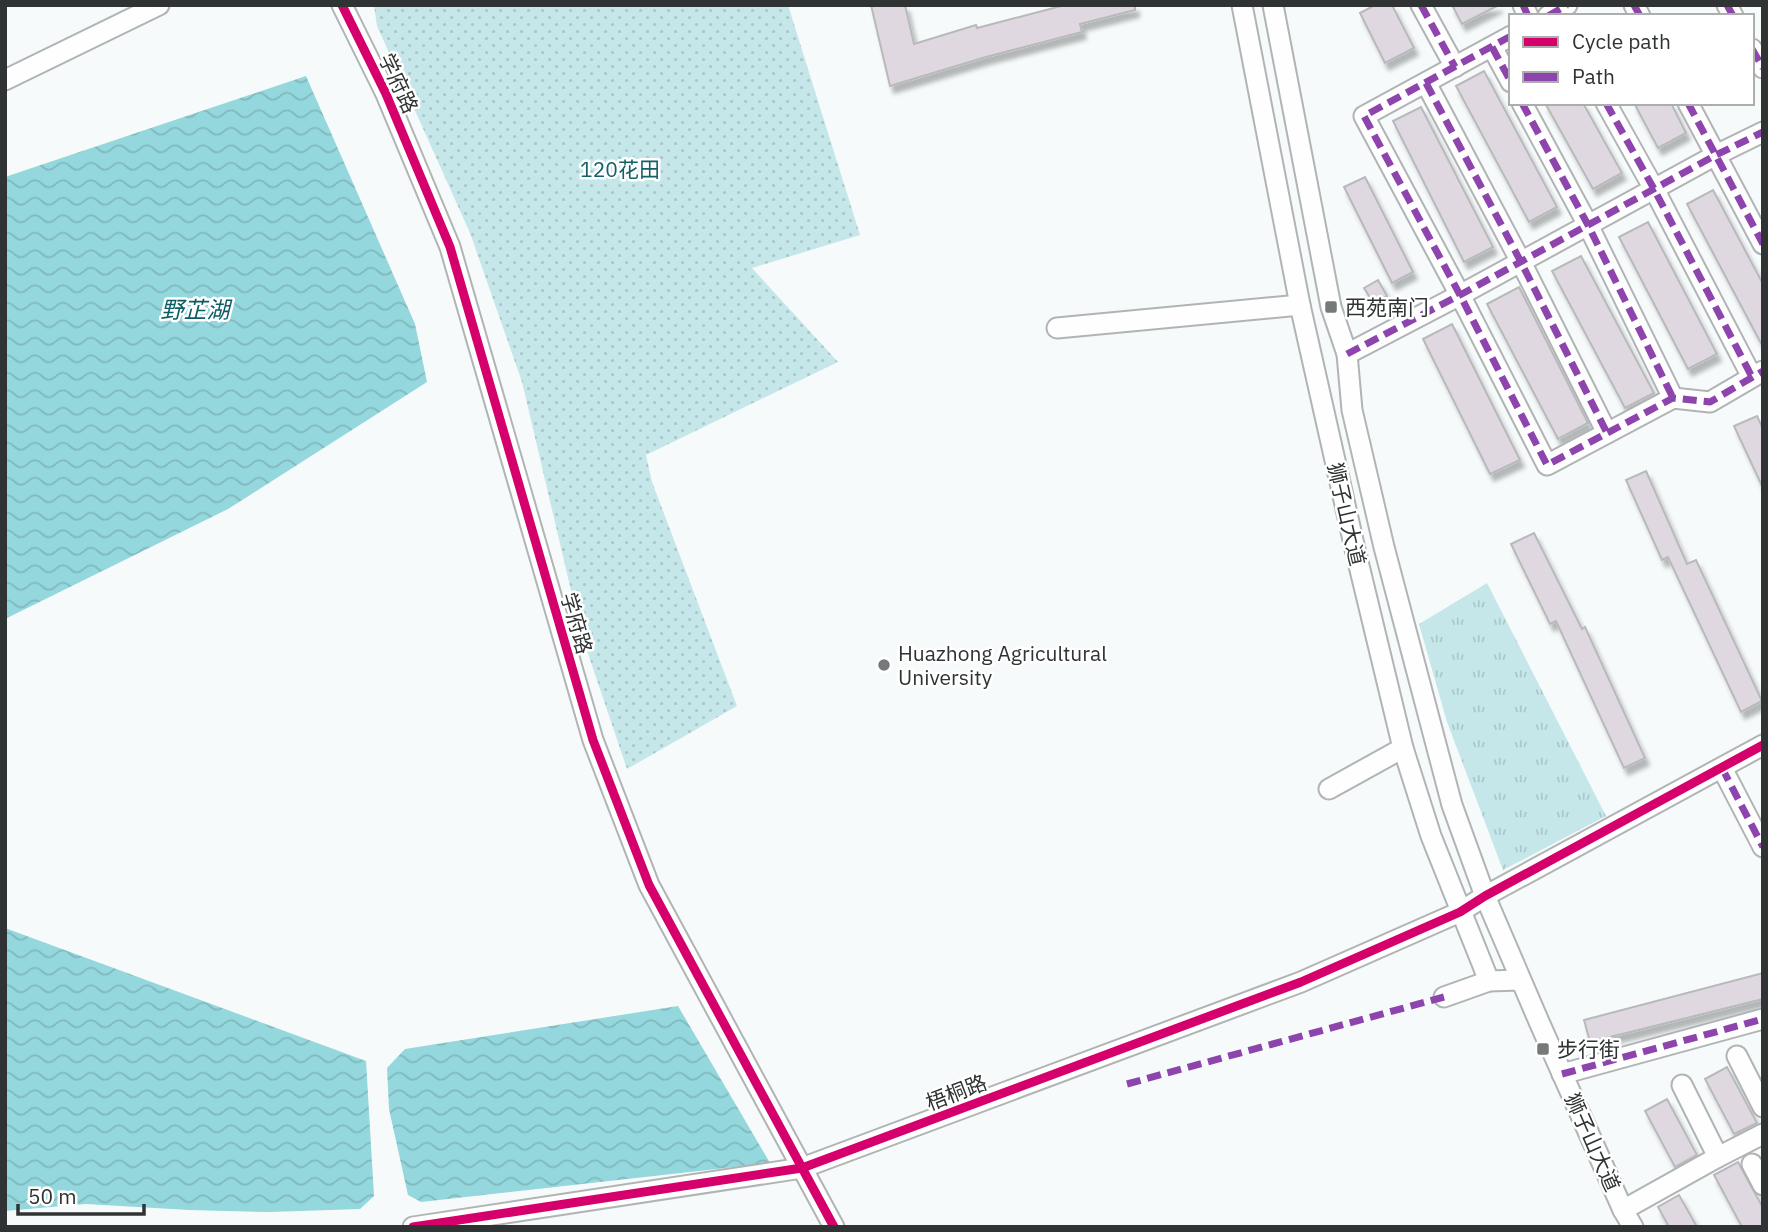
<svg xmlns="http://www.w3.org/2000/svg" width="1768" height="1232" viewBox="0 0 1768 1232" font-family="'IBM Plex Sans','Noto Sans SC',sans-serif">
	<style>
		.grass { fill: url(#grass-tufts) }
		.garden { fill: url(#garden-dots) }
		.water { fill: url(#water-waves) }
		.building { fill: #dfd8e1; stroke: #b8b9ba; stroke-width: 2; filter: url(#shadow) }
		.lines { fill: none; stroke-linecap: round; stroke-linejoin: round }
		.minor-casing { stroke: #b1b4b5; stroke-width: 23 }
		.minor { stroke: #fefefe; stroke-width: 19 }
		.quiet { stroke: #8e44ad; stroke-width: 7; stroke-dasharray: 14 7; stroke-linecap: butt }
		.cycleway-casing { stroke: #fff; stroke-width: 13 }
		.cycleway { stroke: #d6006c; stroke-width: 9 }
		.poi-dot { fill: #757979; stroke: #fff; stroke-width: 2.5 }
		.labels { text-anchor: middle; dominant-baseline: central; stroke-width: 5; stroke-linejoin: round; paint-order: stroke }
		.street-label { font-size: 21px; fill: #303333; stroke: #fff }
		.park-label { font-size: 21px; fill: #126268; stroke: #fff }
		.poi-label { font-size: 21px; fill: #303333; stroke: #fff; text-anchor: start }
		.water-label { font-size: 23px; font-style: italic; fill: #095d63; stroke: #fff }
	</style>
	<defs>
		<pattern id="grass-tufts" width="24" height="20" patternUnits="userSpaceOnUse" patternTransform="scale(1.75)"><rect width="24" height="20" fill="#c6e7ea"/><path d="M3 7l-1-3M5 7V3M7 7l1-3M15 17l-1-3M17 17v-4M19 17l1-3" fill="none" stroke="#aac7c9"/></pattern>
		<pattern id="garden-dots" width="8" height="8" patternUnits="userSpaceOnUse" patternTransform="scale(1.75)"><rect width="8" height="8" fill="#c6e7ea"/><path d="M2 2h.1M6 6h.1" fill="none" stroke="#aac7c9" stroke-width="1.8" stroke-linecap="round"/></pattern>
		<pattern id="water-waves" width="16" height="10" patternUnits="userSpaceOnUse" patternTransform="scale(1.75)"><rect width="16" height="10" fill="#94d7dd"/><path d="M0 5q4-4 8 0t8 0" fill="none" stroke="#80b9be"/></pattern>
		<filter id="shadow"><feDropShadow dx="4" dy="7" stdDeviation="2" flood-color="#0004"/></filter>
	</defs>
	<rect width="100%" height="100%" fill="#f6fafa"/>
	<!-- grass -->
	<path class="grass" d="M 1487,583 L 1606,816 L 1503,870 L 1447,722 L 1419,624 Z"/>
	<!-- garden -->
	<path class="garden" d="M 374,5 L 788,5 L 860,235 L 752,268 L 838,362 L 646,455 L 652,482 L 737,706 L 627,769 L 581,633 L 522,382 L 470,233 L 377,26 Z"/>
	<!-- water -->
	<g class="water">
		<path d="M 306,76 L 415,324 L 427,382 L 228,509 L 5,619 L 5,177 Z"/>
		<path d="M 5,928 L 366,1061 L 374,1196 L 360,1209 L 269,1212 L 189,1210 L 86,1204 L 5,1211 Z"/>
		<path d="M 678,1006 L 770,1163 L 421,1202 L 408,1195 L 389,1109 L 387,1068 L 405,1049 Z"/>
	</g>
	<!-- building -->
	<g class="building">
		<path d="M 871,5 L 905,5 L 914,44 L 976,25 L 977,28 L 1065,5 L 1135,5 L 1135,10 L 1080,24 L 1082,32 L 986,57 L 890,86 Z"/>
		<path d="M 1375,5 L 1392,5 L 1414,48 L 1385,63 L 1360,13 Z"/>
		<path d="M 1452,5 L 1499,5 L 1462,24 Z"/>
		<path d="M 1484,71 L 1557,207 L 1529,222 L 1456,86 Z"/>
		<path d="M 1545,103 L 1583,103 L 1622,173 L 1593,189 Z"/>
		<path d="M 1634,103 L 1671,103 L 1686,133 L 1658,148 Z"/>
		<path d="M 1421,107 L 1493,247 L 1464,262 L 1393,121 Z"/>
		<path d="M 1365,177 L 1413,272 L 1392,283 L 1344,187 Z"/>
		<path d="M 1713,190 L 1763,284 L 1763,347 L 1687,204 Z"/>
		<path d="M 1648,222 L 1717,354 L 1688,369 L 1619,237 Z"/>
		<path d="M 1581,256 L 1654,393 L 1625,408 L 1552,271 Z"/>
		<path d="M 1378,280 L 1387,296 L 1374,304 L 1364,288 Z"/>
		<path d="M 1519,287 L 1588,423 L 1558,439 L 1487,304 Z"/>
		<path d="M 1452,324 L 1520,460 L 1490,474 L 1423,339 Z"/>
		<path d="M 1757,416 L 1763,429 L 1763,488 L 1734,426 Z"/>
		<path d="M 1646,471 L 1687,564 L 1696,560 L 1762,701 L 1741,712 L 1668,557 L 1662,560 L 1626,480 Z"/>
		<path d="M 1534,533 L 1582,629 L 1585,627 L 1645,758 L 1624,768 L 1556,621 L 1550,624 L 1511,544 Z"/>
		<path d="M 1763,973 L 1763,999 L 1590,1042 L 1584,1020 Z"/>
		<path d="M 1727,1067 L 1757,1123 L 1734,1134 L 1705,1079 Z"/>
		<path d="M 1667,1099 L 1697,1155 L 1675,1167 L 1645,1111 Z"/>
		<path d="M 1738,1162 L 1763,1208 L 1763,1227 L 1742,1227 L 1714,1175 Z"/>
		<path d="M 1679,1195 L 1697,1227 L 1669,1227 L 1658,1207 Z"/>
	</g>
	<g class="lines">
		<defs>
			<g id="minor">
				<path d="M 342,5 L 386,94 L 450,247 L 593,740 L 649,885 L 834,1227"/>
				<path d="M 1242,5 L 1300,305 L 1355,549 L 1403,748 L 1431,836 L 1489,981"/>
				<path d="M 1273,5 L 1331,307 L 1347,354 L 1352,410 L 1384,547 L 1452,805 L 1485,896 L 1540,1024 L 1623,1210 L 1633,1227"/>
				<path d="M 1421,5 L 1455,67"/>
				<path d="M 1523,5 L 1528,16"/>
				<path d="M 1634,5 L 1640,16"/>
				<path d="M 1727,5 L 1733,16"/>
				<path d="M 1548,16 L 1567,5"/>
				<path d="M 1511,36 L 1364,116 L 1460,295 L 1547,465 L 1673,398 L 1710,402 L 1763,371"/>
				<path d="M 1492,47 L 1511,82"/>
				<path d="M 1752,49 L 1763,68"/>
				<path d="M 5,80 L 159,5"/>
				<path d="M 1426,83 L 1521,262 L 1607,433"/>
				<path d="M 1522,103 L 1588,225 L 1673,398"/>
				<path d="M 1606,103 L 1654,189 L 1752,377"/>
				<path d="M 1688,103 L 1763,244"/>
				<path d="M 1057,328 L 1300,305"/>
				<path d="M 1347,354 L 1460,295 L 1716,155 L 1763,132"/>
				<path d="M 1722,768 L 1763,847"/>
				<path d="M 1329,789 L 1403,748"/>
				<path d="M 1444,997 L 1489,981 L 1520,980"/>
				<path d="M 1737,1056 L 1763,1107"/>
				<path d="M 1562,1074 L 1763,1019"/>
				<path d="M 1718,1157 L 1763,1134"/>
				<path d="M 1752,1164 L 1763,1185"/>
				<path d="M 1623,1210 L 1718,1157 L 1682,1085"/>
				<path d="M 413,1227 L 802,1168 L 1301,982 L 1460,912 L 1485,896 L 1763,745"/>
			</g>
		</defs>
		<!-- minor casing -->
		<use href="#minor" class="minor-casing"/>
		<!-- minor -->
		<use href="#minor" class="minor"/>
		<!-- quiet -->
		<g class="quiet">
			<path d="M 1421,5 L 1455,67"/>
			<path d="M 1523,5 L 1528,16"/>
			<path d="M 1634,5 L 1640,16"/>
			<path d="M 1727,5 L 1733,16"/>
			<path d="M 1548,16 L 1567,5"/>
			<path d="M 1511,36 L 1364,116 L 1460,295 L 1547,465 L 1673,398 L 1710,402 L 1763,371"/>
			<path d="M 1492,47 L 1511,82"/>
			<path d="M 1752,49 L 1763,68"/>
			<path d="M 1426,83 L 1521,262 L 1607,433"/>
			<path d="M 1522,103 L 1588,225 L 1673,398"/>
			<path d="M 1606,103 L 1654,189 L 1752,377"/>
			<path d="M 1688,103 L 1763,244"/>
			<path d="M 1347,354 L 1460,295 L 1716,155 L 1763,132"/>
			<path d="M 1722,768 L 1763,847"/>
			<path d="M 1562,1074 L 1763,1019"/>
			<path d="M 1127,1084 L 1444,997"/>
		</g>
		<defs>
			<g id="cycleway">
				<path d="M 342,5 L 386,94 L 450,247 L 593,740 L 649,885 L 834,1227"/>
				<path d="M 413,1227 L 802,1168 L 1301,982 L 1460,912 L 1485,896 L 1763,745"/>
			</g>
		</defs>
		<!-- cycleway casing -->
		<use href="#cycleway" class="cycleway-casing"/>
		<!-- cycleway -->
		<use href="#cycleway" class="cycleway"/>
	</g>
	<!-- markers -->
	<g class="poi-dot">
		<rect x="1324" y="300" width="14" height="14" rx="3.5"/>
		<circle cx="884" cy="665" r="7"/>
		<rect x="1536" y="1042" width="14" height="14" rx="3.5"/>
	</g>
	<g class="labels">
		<!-- street labels -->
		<g class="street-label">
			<text transform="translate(399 83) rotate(65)">学府路</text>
			<text transform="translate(1347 514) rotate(77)">狮子山大道</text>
			<text transform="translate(577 623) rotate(74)">学府路</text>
			<text transform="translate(956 1092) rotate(-21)">梧桐路</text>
			<text transform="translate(1593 1142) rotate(66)">狮子山大道</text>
		</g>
		<!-- park labels -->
		<g class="park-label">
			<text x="620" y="169">120花田</text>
		</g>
		<!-- poi labels -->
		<g class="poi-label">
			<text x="1345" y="307">西苑南门</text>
			<text x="898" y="653">Huazhong Agricultural<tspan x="898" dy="24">University</tspan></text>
			<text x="1557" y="1049">步行街</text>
		</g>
		<!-- water labels -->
		<g class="water-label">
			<text x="195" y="309">野芷湖</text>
		</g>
	</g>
	<!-- border -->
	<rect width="1768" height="1232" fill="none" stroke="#303333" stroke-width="14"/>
	<!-- legend -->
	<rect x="1509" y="14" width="245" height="91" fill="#ffffff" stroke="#acadad" stroke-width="2"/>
	<rect x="1523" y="37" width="35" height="10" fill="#d6006c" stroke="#acadad" stroke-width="2"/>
	<text x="1572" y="49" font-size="21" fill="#303333">Cycle path</text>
	<rect x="1523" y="72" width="35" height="10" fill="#8e44ad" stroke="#acadad" stroke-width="2"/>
	<text x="1572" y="84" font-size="21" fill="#303333">Path</text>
	<!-- scale -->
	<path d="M18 1204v10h126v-10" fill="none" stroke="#303333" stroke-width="3.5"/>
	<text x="28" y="1204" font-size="21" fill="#303333" stroke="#ffffff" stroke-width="5" paint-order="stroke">50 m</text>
</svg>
